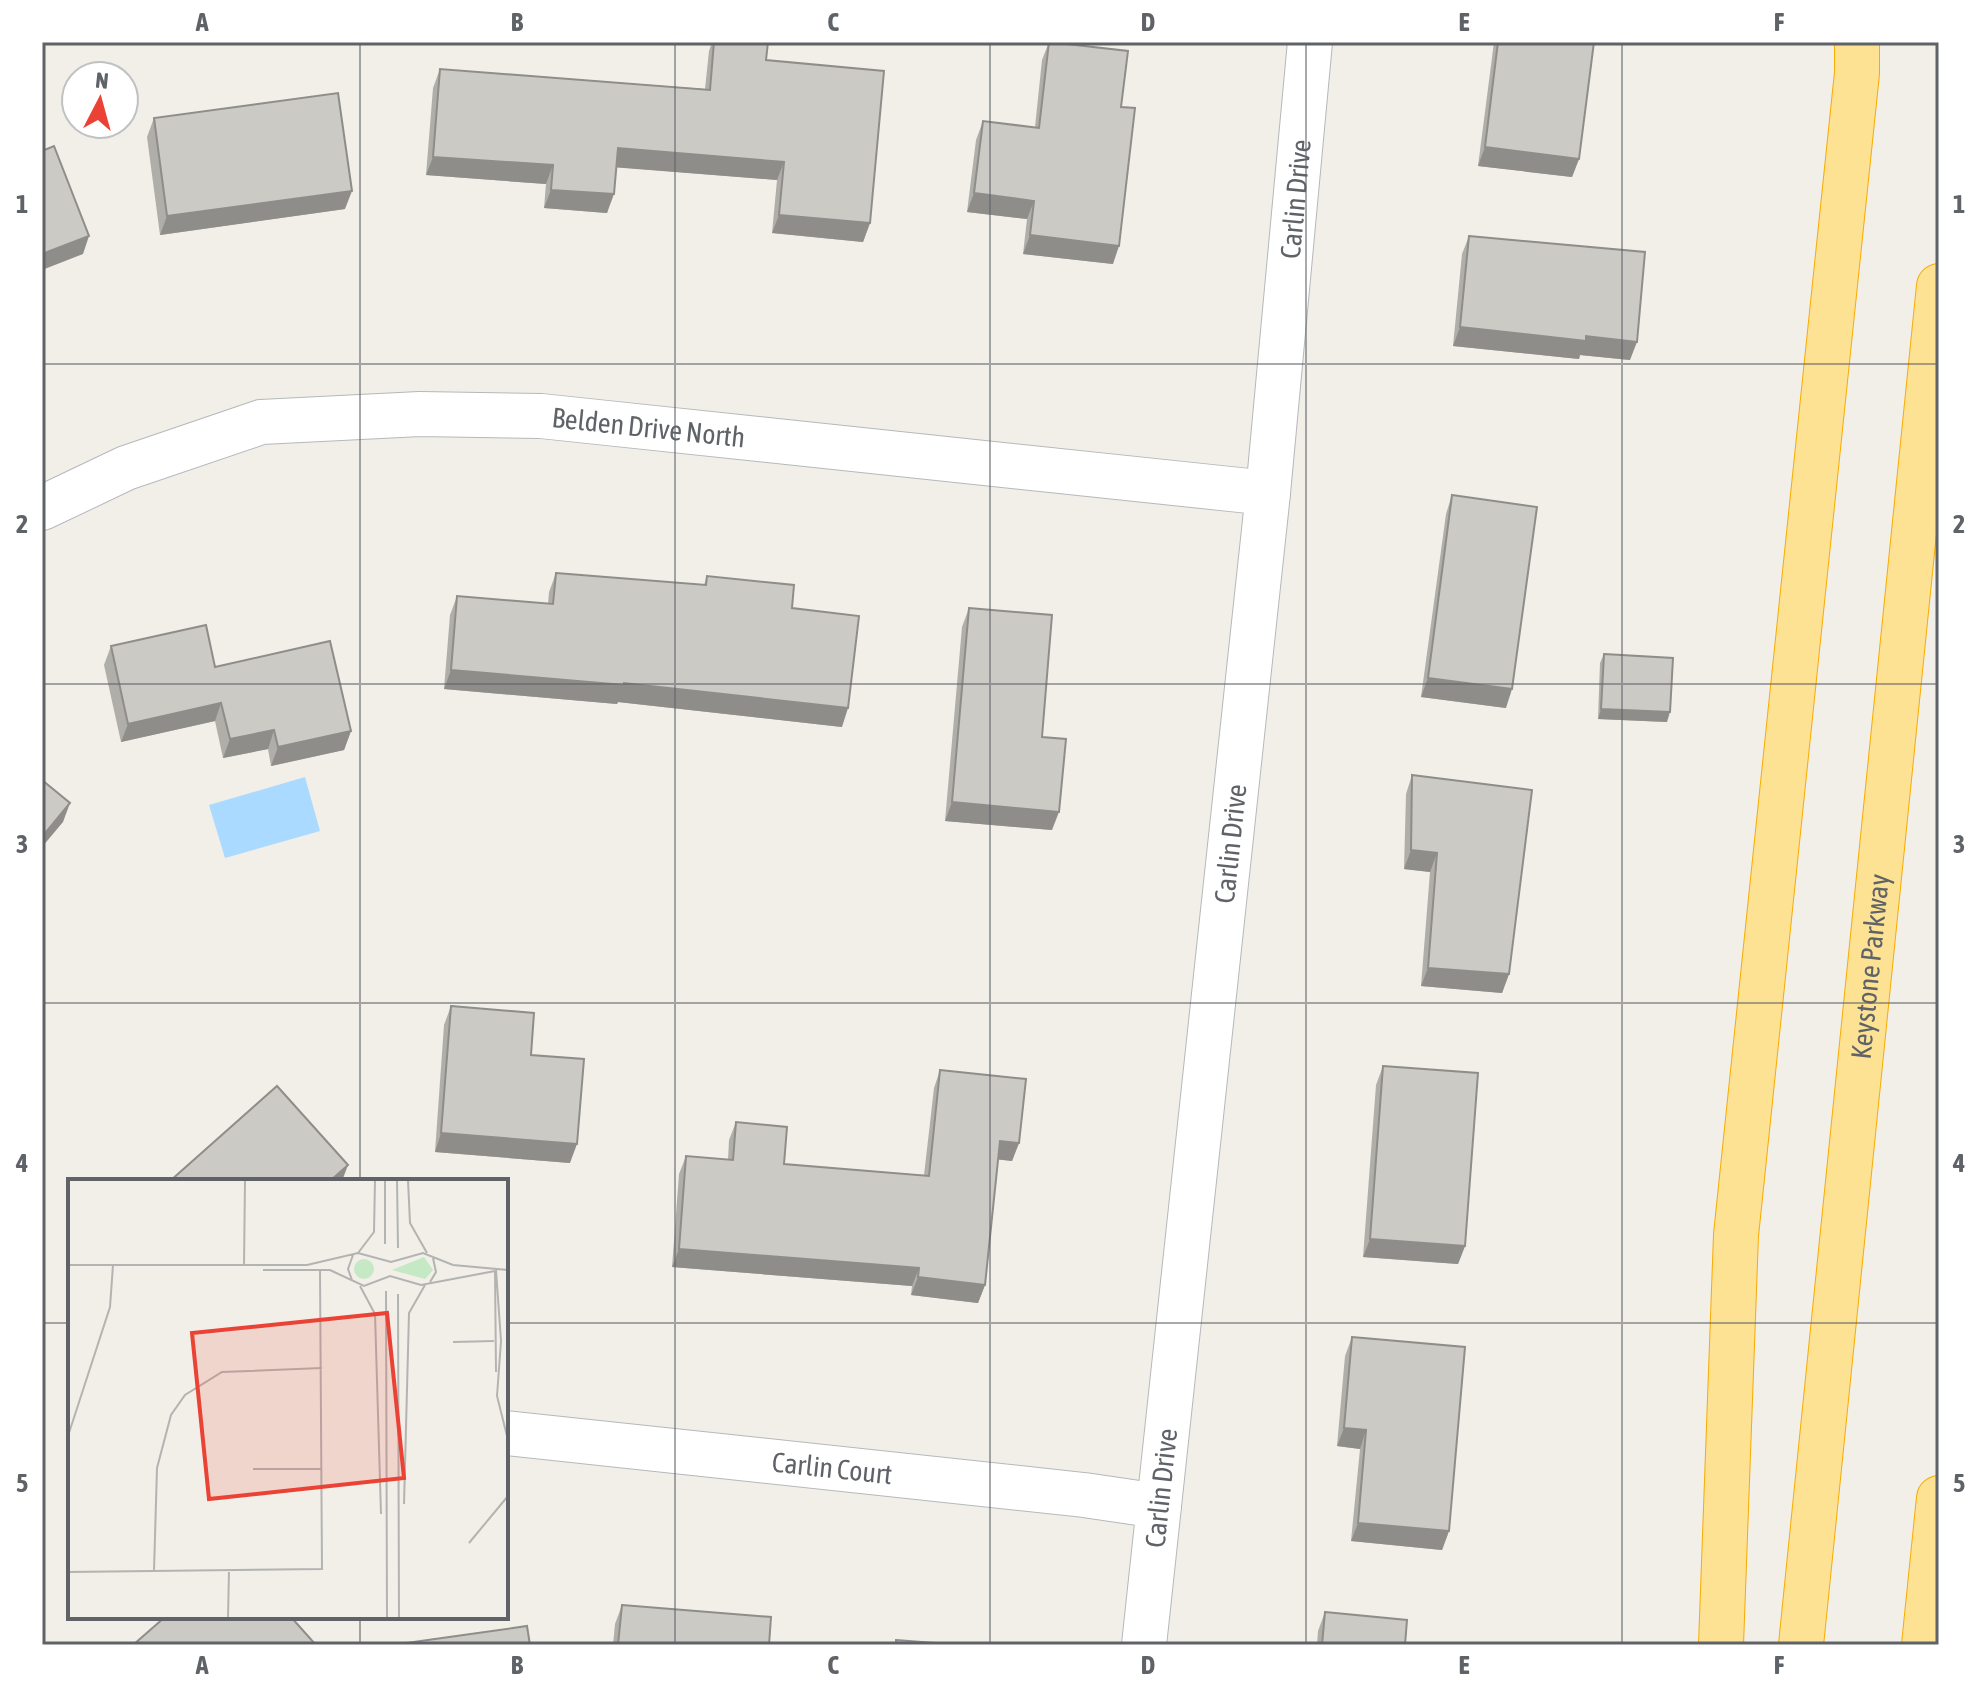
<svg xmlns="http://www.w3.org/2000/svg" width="1981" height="1687" viewBox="0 0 1981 1687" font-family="'Asap Condensed',sans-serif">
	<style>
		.water { fill: #aadaff }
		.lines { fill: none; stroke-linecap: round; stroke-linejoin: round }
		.street-casing { stroke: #b5b8bc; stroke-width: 46 }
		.highway-casing { stroke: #f9ab00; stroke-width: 46 }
		.street { stroke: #fff; stroke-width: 44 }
		.highway { stroke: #fde293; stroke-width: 44 }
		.wall { fill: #afaea9 }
		.shaded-wall { fill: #8f8d8a }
		.building { fill: #cccac5; stroke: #8f8d8a; stroke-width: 2 }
		.grid { fill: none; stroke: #5f6368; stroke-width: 2; stroke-opacity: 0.55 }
		.labels { text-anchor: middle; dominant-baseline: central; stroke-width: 8; stroke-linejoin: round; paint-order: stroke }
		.street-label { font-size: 28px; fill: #5f6368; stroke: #fff }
		.inset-road { fill: none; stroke: #b3b3b1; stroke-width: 2 }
		.view { fill: #ea4335; fill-opacity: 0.15; stroke: #ea4335; stroke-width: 4 }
		.inset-edge { fill: none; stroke: #5f6368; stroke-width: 4 }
		.neatline { fill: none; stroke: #5f6368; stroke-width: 3 }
		.grid-label { font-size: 26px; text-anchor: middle; font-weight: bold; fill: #5f6368 }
	</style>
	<rect width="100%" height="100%" fill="#f1efe8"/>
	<!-- water -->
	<path class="water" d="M 305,777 L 320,831 L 225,858 L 209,805 Z"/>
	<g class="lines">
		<defs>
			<g id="street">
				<path id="s1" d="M 42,508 L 126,468 L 261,422 L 420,414 L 541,416 L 1268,493"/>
				<path id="s2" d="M 506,1433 L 1084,1495 L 1159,1506"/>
				<path id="s3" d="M 1144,1645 L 1268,493 L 1310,42"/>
			</g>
			<g id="highway">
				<path d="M 1721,1645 L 1736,1235 L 1857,73 L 1857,42"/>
				<path id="s4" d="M 1801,1645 L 1939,286"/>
				<path d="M 1924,1645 L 1939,1498"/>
			</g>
		</defs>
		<!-- street casing -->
		<use href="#street" class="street-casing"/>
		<!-- highway casing -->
		<use href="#highway" class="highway-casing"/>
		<!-- street -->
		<use href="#street" class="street"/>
		<!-- highway -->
		<use href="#highway" class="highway"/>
	</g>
	<!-- wall -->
	<g class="wall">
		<path d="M 712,42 L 768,42 L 766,60 L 870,223 L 863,242 L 772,233 L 777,180 L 616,167 L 607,213 L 544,208 L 546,184 L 426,175 L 433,88 L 440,69 L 705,89 L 709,51 Z"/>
		<path d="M 1049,42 L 1121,107 L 1113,264 L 1023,254 L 1027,219 L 967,212 L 976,140 L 983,121 L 1035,127 L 1042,60 Z"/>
		<path d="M 1494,42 L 1594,42 L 1579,159 L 1572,177 L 1478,166 Z"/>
		<path d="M 154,118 L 345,209 L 160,235 L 147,137 Z"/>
		<path d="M 1469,236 L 1630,360 L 1580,355 L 1579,359 L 1453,346 L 1462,254 Z"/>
		<path d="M 1452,495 L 1506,708 L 1421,697 L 1446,514 Z"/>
		<path d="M 556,573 L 704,585 L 707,576 L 792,608 L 842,727 L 618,702 L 617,704 L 444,689 L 450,615 L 457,596 L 548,604 L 549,592 Z"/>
		<path d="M 969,608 L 1042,737 L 1052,830 L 945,821 L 962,627 Z"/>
		<path d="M 111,646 L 215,667 L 351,731 L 344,750 L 271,766 L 268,749 L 223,758 L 215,721 L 121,742 L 104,665 Z"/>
		<path d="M 1604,654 L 1667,722 L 1598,719 L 1600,663 Z"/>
		<path d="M 1412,775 L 1509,974 L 1502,993 L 1421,986 L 1430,872 L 1404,869 L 1406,794 Z"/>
		<path d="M 451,1006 L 531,1055 L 570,1163 L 435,1152 L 444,1025 Z"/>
		<path d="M 1383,1066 L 1465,1246 L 1458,1264 L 1363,1257 L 1376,1085 Z"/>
		<path d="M 940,1070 L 1019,1143 L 1012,1161 L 998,1159 L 985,1285 L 978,1303 L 911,1295 L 912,1286 L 672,1267 L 679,1174 L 686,1156 L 728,1160 L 729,1140 L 736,1122 L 784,1164 L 924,1175 L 934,1088 Z"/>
		<path d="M 1352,1337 L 1449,1531 L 1442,1550 L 1351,1541 L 1360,1449 L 1337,1446 L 1345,1356 Z"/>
		<path d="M 70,1338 L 70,1450 L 66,1450 Z"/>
		<path d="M 622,1605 L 769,1645 L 613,1645 L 615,1624 Z"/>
		<path d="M 1325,1612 L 1405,1645 L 1317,1645 L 1318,1631 Z"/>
	</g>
	<!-- shaded-wall -->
	<g class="shaded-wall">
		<path d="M 1485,147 L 1579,159 L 1572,177 L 1478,166 Z"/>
		<path d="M 618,148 L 784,162 L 777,180 L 611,167 Z"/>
		<path d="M 433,157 L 553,165 L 546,184 L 426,175 Z"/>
		<path d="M 551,190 L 614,194 L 607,213 L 544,208 Z"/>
		<path d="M 352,191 L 345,209 L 160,235 L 167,216 Z"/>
		<path d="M 974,193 L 1034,201 L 1027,219 L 967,212 Z"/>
		<path d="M 779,215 L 870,223 L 863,242 L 772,233 Z"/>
		<path d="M 1030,235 L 1119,246 L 1113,264 L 1023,254 Z"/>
		<path d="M 89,236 L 83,254 L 42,270 L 42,254 Z"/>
		<path d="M 1460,327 L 1586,336 L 1637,342 L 1630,360 L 1580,355 L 1579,359 L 1453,346 Z"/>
		<path d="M 451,670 L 624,683 L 848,708 L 842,727 L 618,702 L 617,704 L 444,689 Z"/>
		<path d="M 1428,678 L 1512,689 L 1506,708 L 1421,697 Z"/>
		<path d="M 221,703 L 215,721 L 121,742 L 128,724 Z"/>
		<path d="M 1601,709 L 1670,712 L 1667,722 L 1598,719 Z"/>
		<path d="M 274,730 L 268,749 L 223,758 L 230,739 Z"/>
		<path d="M 351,731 L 344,750 L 271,766 L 278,747 Z"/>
		<path d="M 952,802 L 1059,812 L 1052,830 L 945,821 Z"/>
		<path d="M 70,803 L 63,822 L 42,847 L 42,837 Z"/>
		<path d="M 1411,850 L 1437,853 L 1430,872 L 1404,869 Z"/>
		<path d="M 1428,968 L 1509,974 L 1502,993 L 1421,986 Z"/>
		<path d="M 441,1133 L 577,1144 L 570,1163 L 435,1152 Z"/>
		<path d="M 1000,1141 L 1019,1143 L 1012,1161 L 993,1159 Z"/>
		<path d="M 348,1165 L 342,1181 L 330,1181 Z"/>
		<path d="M 1370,1239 L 1465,1246 L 1458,1264 L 1363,1257 Z"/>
		<path d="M 679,1249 L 919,1268 L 912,1286 L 672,1267 Z"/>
		<path d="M 918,1277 L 985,1285 L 978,1303 L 911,1295 Z"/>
		<path d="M 1344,1428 L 1366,1430 L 1360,1449 L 1337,1446 Z"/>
		<path d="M 70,1439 L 70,1450 L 66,1450 Z"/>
		<path d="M 1358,1523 L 1449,1531 L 1442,1550 L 1351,1541 Z"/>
	</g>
	<!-- building -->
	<g class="building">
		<path d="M 714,42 L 768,42 L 766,60 L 884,71 L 870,223 L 779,215 L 784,162 L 618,148 L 614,194 L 551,190 L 553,165 L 433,157 L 440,69 L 710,90 Z"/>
		<path d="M 1049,42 L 1128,51 L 1121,107 L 1135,108 L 1119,246 L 1030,235 L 1034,201 L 974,193 L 983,121 L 1039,128 Z"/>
		<path d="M 1498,42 L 1594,42 L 1579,159 L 1485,147 Z"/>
		<path d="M 338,93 L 352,191 L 167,216 L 154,118 Z"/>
		<path d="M 54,146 L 89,236 L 42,254 L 42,151 Z"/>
		<path d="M 1469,236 L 1645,252 L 1637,342 L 1586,336 L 1586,341 L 1460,327 Z"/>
		<path d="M 1452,495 L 1537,507 L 1512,689 L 1428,678 Z"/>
		<path d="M 556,573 L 706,585 L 707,576 L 794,585 L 792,608 L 859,616 L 848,708 L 624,683 L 624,685 L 451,670 L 457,596 L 553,604 Z"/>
		<path d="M 969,608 L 1052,615 L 1042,737 L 1066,739 L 1059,812 L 952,802 Z"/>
		<path d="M 206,625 L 215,667 L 330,641 L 351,731 L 278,747 L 274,730 L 230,739 L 221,703 L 128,724 L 111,646 Z"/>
		<path d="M 1604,654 L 1673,658 L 1670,712 L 1601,709 Z"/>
		<path d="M 1412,775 L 1532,790 L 1509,974 L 1428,968 L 1437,853 L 1411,850 Z"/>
		<path d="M 42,780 L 70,803 L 42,837 Z"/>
		<path d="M 451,1006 L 534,1013 L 531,1055 L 584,1059 L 577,1144 L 441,1133 Z"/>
		<path d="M 1383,1066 L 1478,1073 L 1465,1246 L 1370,1239 Z"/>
		<path d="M 940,1070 L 1026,1079 L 1019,1143 L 1000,1141 L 985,1285 L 918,1277 L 919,1268 L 679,1249 L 686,1156 L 733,1160 L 736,1122 L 787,1127 L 784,1164 L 929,1176 Z"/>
		<path d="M 277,1086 L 348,1165 L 330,1181 L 170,1181 Z"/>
		<path d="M 1352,1337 L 1465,1347 L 1449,1531 L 1358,1523 L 1366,1430 L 1344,1428 Z"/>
		<path d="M 622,1605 L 771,1617 L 769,1645 L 618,1645 Z"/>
		<path d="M 1325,1612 L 1407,1620 L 1405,1645 L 1322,1645 Z"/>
		<path d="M 165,1617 L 291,1617 L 316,1645 L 133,1645 Z"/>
		<path d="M 527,1626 L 530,1645 L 392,1645 Z"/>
		<path d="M 896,1640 L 961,1645 L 896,1645 Z"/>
	</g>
	<!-- grid -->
	<path class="grid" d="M 360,42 L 360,1181M 675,42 L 675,1645M 990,42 L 990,1645M 1306,42 L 1306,1645M 1622,42 L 1622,1645M 42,364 L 1939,364M 42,684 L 1939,684M 42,1003 L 1939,1003M 42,1323 L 70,1323M 506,1323 L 1939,1323M 360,1617 L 360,1645"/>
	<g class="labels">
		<!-- street labels -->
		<g class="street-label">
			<text stroke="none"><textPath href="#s3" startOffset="1454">Carlin Drive</textPath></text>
			<text stroke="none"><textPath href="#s1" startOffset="624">Belden Drive North</textPath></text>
			<text stroke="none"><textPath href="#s3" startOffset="806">Carlin Drive</textPath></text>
			<text stroke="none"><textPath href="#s4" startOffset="682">Keystone Parkway</textPath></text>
			<text stroke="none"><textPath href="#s2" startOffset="328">Carlin Court</textPath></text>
			<text stroke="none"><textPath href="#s3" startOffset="158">Carlin Drive</textPath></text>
		</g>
	</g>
	<!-- overview -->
	<g transform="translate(68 1179)">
		<rect width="440" height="440" fill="#f1efe8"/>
		<path d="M 356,78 L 365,91 L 357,100 L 324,91 ZM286 90a10 10 0 1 1 20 0a10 10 0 1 1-20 0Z" fill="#c5e8c5"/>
		<path class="inset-road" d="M 317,1 L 317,65M 329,1 L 330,69M 340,1 L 342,44 L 359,74M 290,74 L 306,53 L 307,1M 0,86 L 239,86 L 290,74 L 323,83 L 355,74 L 385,86 L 440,91M 176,87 L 177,1M 195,91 L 262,91 L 296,107 L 322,97 L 353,106 L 427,92M 428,91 L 433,162 L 429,217 L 440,261M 427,93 L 428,193M 284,101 L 280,90 L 285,76M 362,103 L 368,93 L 365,79M 292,107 L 307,135 L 313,335M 318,112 L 319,439M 330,115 L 331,439M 385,163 L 426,162M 0,257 L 42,128 L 45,86M 185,290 L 254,290M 336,325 L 341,134 L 357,106M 401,364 L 440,317M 86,392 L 89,289 L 103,236 L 117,216 L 154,193 L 254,189M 0,393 L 254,390 L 252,92M 160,439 L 161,391"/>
		<path class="view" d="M 319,134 L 336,299 L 141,320 L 124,154 Z"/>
		<rect width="440" height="440" class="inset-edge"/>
	</g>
	<!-- border -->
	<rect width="1981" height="1687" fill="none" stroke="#ffffff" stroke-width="88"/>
	<!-- north arrow -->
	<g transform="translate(100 100) rotate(6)"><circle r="38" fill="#ffffff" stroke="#bfc1c3" stroke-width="2"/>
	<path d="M0-6L14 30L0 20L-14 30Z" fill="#ea4335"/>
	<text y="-12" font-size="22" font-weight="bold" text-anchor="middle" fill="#5f6368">N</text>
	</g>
	<rect x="44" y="44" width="1893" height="1599" class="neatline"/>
	<g class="grid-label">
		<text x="202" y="31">A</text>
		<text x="517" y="31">B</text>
		<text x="833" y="31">C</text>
		<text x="1148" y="31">D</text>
		<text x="1464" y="31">E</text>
		<text x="1779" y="31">F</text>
		<text x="22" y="213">1</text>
		<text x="1959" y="213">1</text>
		<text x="22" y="533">2</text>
		<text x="1959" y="533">2</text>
		<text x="22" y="853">3</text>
		<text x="1959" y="853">3</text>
		<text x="22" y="1172">4</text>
		<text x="1959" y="1172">4</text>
		<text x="22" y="1492">5</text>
		<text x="1959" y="1492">5</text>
		<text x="202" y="1674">A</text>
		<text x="517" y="1674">B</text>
		<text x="833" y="1674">C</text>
		<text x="1148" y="1674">D</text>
		<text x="1464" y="1674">E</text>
		<text x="1779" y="1674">F</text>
	</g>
</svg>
